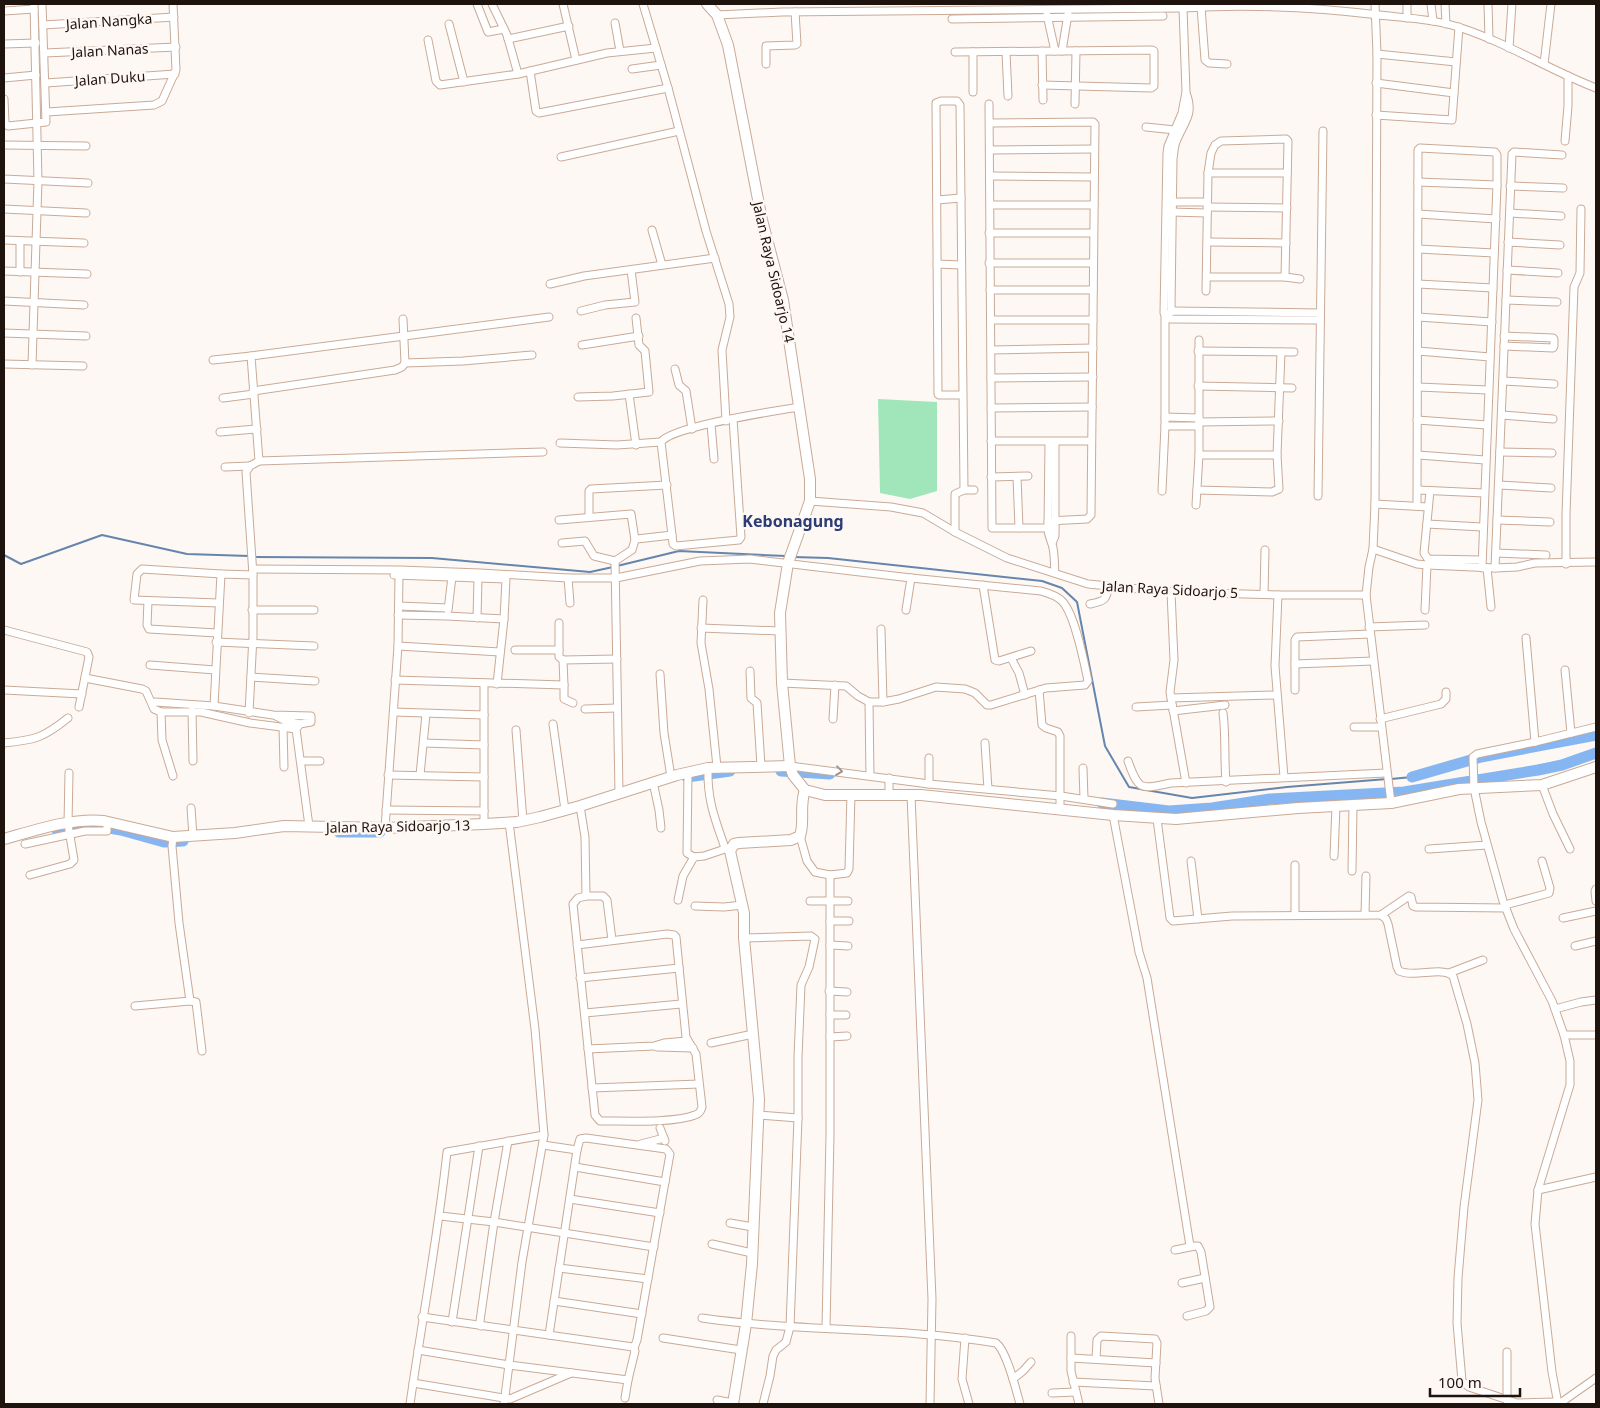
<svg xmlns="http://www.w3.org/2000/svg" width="1600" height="1408" viewBox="0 0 1600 1408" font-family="'Noto Sans',sans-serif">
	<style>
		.green { fill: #a0e6ba }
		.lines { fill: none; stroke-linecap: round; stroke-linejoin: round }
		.stream { stroke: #6685ad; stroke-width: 2 }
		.river { stroke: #85b6f1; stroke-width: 11 }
		.street-casing { stroke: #c9aa97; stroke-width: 9 }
		.secondary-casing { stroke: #c9aa97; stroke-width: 12 }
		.street { stroke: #fff; stroke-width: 7 }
		.secondary { stroke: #fff; stroke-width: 10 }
		.oneway { stroke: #9a9592 }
		.labels { text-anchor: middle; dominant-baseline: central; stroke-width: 5; stroke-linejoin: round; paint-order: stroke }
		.street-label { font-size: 14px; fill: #1f130d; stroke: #fef8f4 }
		.quarter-label { font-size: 16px; font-weight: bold; fill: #2b3c76; stroke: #fef8f4 }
	</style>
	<rect width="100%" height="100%" fill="#fef8f4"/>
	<!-- green -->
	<path class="green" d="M 878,399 L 937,402 L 937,491 L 910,499 L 880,493 Z"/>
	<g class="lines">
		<!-- stream -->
		<g class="stream">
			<path d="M 4,555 L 21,564 L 102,535 L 187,554 L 249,556"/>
			<path d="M 254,557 L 432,558 L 590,572 L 613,567"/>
			<path d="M 793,557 L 828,558 L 1042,581 L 1062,588 L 1077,602 L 1105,746 L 1129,787 L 1192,798 L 1287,787 L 1387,779"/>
			<path d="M 617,566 L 679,551 L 786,556"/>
			<path d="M 1391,779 L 1412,777"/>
		</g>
		<!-- river -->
		<g class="river">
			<path d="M 781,771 L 830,774"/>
			<path d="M 687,777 L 730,771"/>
			<path d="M 1412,777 L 1481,757 L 1596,735"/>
			<path d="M 1102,803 L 1169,811 L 1212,808 L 1270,799 L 1404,792 L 1538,770 L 1562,765 L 1596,753"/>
			<path d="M 57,830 L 91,825 L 121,830 L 164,842 L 183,841"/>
			<path d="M 339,832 L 380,832"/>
		</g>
		<defs>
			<g id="street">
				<path d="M 477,4 L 488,32 L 504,29"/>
				<path d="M 492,4 L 507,35 L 518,74"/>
				<path d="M 563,4 L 576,60"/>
				<path d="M 643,4 L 668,88 L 706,231 L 729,304 L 730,317 L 722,350 L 726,421"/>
				<path d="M 1375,4 L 1377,54 L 1375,504 L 1373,549 L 1369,567 L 1366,595 L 1391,803"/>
				<path d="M 1407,4 L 1407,18"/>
				<path d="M 1431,4 L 1433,21"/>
				<path d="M 1445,4 L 1446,24"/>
				<path d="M 1488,4 L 1489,39"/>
				<path d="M 1201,7 L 1205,60 L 1209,63 L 1227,64"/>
				<path d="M 1183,8 L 1186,92 L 1182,113 L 1168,146 L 1167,153 L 1164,313 L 1167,318 L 1170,319 L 1320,320"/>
				<path d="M 4,11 L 34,9"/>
				<path d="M 717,15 L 782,12 L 1183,8 C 1249,4 1314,7 1379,15 C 1405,18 1433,19 1458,27 C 1506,42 1549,70 1596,88"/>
				<path d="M 1047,15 L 1055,51"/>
				<path d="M 952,19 L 1163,16"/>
				<path d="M 615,23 L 620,51"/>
				<path d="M 449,24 L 464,82"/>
				<path d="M 43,25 L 174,17"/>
				<path d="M 508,39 L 569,26"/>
				<path d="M 428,40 L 436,81 L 440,85 L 518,74 L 607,53 L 656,48"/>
				<path d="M 4,44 L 36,43"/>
				<path d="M 1509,48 L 1512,4"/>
				<path d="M 1042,51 L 1043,100"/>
				<path d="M 1062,51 L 1068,14"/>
				<path d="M 955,52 L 1152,50 L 1154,51 L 1154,86 L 1151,88 L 1042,85"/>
				<path d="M 973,52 L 973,92"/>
				<path d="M 1006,52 L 1008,96"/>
				<path d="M 45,53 L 176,47"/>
				<path d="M 1377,54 L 1456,62"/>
				<path d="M 766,64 L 766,46 L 795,45 L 797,44 L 795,12"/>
				<path d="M 1544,64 L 1551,4"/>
				<path d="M 632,69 L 661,65"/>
				<path d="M 530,71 L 536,111 L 539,113 L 668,88"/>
				<path d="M 4,78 L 36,75"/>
				<path d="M 46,83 L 175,74"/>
				<path d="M 1376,83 L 1454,93"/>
				<path d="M 4,99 L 5,123 L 8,126 L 46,122 L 42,4"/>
				<path d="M 989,104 L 992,528 L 1055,528"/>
				<path d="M 1075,104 L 1076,51"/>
				<path d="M 47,112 L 154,105 L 162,101 L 176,70 L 173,4"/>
				<path d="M 1376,115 L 1452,120 L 1459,27"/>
				<path d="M 990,123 L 1093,122 L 1095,124 L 1091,515 L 1087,519 L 1048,521"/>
				<path d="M 1146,127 L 1175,130"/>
				<path d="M 1565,141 L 1568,106 L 1568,76"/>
				<path d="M 4,145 L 86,146"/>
				<path d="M 990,150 L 1093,149"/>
				<path d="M 561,157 L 679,131"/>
				<path d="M 1208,173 L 1287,173"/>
				<path d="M 990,176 L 1093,177"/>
				<path d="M 4,179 L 88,183"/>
				<path d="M 1418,182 L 1497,185"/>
				<path d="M 1510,186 L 1563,188"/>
				<path d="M 937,200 L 961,198"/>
				<path d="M 1169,202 L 1206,202"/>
				<path d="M 990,205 L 1094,205"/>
				<path d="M 1207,207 L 1287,208"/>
				<path d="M 4,209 L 86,213"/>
				<path d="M 1170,212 L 1207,213"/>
				<path d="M 1510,213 L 1561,216"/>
				<path d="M 1418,214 L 1496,219"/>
				<path d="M 652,230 L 662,265"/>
				<path d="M 989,233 L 1093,233"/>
				<path d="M 4,240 L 84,243"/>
				<path d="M 1208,242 L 1286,243"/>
				<path d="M 1508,242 L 1560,245"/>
				<path d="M 1418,249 L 1494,253"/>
				<path d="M 989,263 L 1093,263"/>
				<path d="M 937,264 L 961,265"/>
				<path d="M 1507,270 L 1558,273"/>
				<path d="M 4,271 L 87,274"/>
				<path d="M 20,272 L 20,241"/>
				<path d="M 1285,277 L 1300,279"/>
				<path d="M 550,284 L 584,276 L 715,258"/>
				<path d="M 1418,284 L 1493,288"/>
				<path d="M 990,290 L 1093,290"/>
				<path d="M 1206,291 L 1208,173 L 1211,153 L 1215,145 L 1221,141 L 1286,139 L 1288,141 L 1285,277 L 1207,277"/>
				<path d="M 1506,300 L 1557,302"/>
				<path d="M 4,301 L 84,305"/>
				<path d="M 581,311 L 605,305 L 635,302 L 631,270"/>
				<path d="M 1173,311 L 1171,308 L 1173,159 C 1174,153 1174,147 1176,142 C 1183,123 1195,115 1186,93"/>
				<path d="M 1418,317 L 1492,322"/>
				<path d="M 991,320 L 1093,320"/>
				<path d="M 4,333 L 86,336"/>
				<path d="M 582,345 L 639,336"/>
				<path d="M 1504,346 L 1553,348 L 1554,346 L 1554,339 L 1553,338 L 1504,336"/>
				<path d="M 991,350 L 1093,348"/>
				<path d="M 1198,351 L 1294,352"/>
				<path d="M 1418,351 L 1490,357"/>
				<path d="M 213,360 L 251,356"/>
				<path d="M 405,363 L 463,361 L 532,355"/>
				<path d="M 4,364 L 83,366"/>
				<path d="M 32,365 L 38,181 L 34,4"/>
				<path d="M 675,369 L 679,385 L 686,391 L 692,429"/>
				<path d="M 991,378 L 1093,377"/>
				<path d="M 1503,381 L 1554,384"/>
				<path d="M 1198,386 L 1292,388"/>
				<path d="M 1418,387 L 1488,390"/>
				<path d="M 253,391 L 395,370 L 402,367 L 405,363 L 403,319"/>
				<path d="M 629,394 L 636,445"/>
				<path d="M 962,395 L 939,395 L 938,394 L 936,105 L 936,103 L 941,101 L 957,101 L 960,105 L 964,490"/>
				<path d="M 578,397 L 613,396 L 649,392 L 645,351 L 639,345 L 636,318"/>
				<path d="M 223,398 L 254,394"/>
				<path d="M 991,408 L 1092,407"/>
				<path d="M 1502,415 L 1553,419"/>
				<path d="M 1165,417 L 1199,418"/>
				<path d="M 1417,420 L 1487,425"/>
				<path d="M 1199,422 L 1279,421"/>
				<path d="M 711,424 L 714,459"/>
				<path d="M 1165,426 L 1198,426"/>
				<path d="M 220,432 L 257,429"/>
				<path d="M 991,441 L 1091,441"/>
				<path d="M 1049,442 L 1048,528 C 1048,535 1050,538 1052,544 C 1055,553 1054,563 1055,573"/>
				<path d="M 560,443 L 617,445 L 661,442"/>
				<path d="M 1500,452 L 1552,453"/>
				<path d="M 1199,455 L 1277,455"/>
				<path d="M 1418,455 L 1485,460"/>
				<path d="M 259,461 L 543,452"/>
				<path d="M 225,467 L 250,466"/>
				<path d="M 991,477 L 1028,476"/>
				<path d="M 1017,477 L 1019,528"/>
				<path d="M 1499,485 L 1551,488"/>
				<path d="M 1197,490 L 1272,492 L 1279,489 L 1277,455 L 1281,352"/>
				<path d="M 1418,490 L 1484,493"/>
				<path d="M 1162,491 L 1165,426 L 1165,316 L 1173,311 L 1320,313"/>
				<path d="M 1430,491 L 1424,553 L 1428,559 L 1481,560"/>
				<path d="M 1318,496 L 1323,131"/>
				<path d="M 810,501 L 891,507 L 923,513 L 955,532 L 1007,558 L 1088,584 L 1171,592 L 1278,595 L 1366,595"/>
				<path d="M 1375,504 L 1428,507"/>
				<path d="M 1196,505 L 1199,455 L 1199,340"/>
				<path d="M 1417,506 L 1418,150 L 1420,148 L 1495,152 L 1497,155 L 1497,185 L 1482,568"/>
				<path d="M 589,517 L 589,491 L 591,489 L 667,485"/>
				<path d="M 559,520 L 631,514 L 635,540"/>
				<path d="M 1497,520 L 1550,522"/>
				<path d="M 1427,524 L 1482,527"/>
				<path d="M 955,532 L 955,494 L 964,490 L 974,490"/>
				<path d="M 672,535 L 673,544 L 676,546 L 739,540 L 741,537 L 733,419"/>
				<path d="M 562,543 L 585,541 L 594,556 L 615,561 L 632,550 L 635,540 L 637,539 L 672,535 L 661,442 C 673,426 775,411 799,407"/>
				<path d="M 1052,543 L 1055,536 L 1055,442"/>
				<path d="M 1373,549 L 1417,564 L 1427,565 L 1495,568 L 1517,567 L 1535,563 L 1596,562"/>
				<path d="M 1496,553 L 1546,555"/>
				<path d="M 615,561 L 619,794"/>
				<path d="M 1566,564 L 1566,515 L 1574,287 L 1580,273 L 1581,209"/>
				<path d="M 1487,568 L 1491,607"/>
				<path d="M 1495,568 L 1512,154 L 1514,152 L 1562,155"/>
				<path d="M 253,569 L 400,570 L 480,573 L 568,578 L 616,578 L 700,561 L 750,559 L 911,578 L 1041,591 C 1048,593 1056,595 1062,601 C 1075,614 1084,662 1088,681 L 1085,685 L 1046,688 L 991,705 L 987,705 L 975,693 L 965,689 L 936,687 L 899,699 L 883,702 L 869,702 L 858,696 L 846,686 L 782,683"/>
				<path d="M 394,575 L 506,579 L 504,619 L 497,684"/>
				<path d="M 568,578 L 570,603"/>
				<path d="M 983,585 L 995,660 L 999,661 L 1031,651"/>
				<path d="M 1171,592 L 1174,660 L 1170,692 L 1186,783"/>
				<path d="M 1264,594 L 1265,550"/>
				<path d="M 1278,595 L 1275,666 L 1284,777"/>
				<path d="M 703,600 L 701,643 L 709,689 L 717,767"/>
				<path d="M 148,601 L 147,625 L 149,629 L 217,633"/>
				<path d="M 219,603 L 134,600 L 137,574 L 142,569 L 221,574"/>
				<path d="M 1090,604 C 1104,601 1106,601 1109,586"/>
				<path d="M 399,606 L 448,608"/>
				<path d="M 252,610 L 314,610"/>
				<path d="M 448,610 L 452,577"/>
				<path d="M 906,610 L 911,578"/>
				<path d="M 1425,610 L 1427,565"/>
				<path d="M 398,615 L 447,616 L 504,619"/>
				<path d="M 477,618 L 478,578"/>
				<path d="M 1369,627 L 1425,625"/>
				<path d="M 701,628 L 780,631"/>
				<path d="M 881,629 L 883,702"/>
				<path d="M 4,630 L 87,652 L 89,657 L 79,707"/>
				<path d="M 1526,638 L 1535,742"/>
				<path d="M 216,642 L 314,646"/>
				<path d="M 398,646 L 500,652"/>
				<path d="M 515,650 L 559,650"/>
				<path d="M 1011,658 L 1019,673 L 1025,695"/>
				<path d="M 563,660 L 617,659"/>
				<path d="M 1295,664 L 1373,661"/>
				<path d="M 150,665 L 215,670"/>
				<path d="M 1565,670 L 1571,733"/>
				<path d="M 750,671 L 751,698 L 757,703 L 761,766"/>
				<path d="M 660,674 L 664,733 L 671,777"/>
				<path d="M 251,677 L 315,681"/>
				<path d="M 85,678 L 142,689 L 146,691 L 154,709 L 161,712 L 201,712 L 250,723 L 296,729"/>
				<path d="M 395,680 L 564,685 L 563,660 L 559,657 L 559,623"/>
				<path d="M 564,685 L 564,699 L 573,703"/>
				<path d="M 4,690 L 82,694"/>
				<path d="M 1039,690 L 1042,725 L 1046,728 L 1058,732 L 1060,736 L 1060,809"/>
				<path d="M 1295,690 L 1295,640 L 1297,637 L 1370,634"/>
				<path d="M 1171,698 L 1276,695"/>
				<path d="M 155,702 L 214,706"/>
				<path d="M 869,702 L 870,776"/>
				<path d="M 1136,707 L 1172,705"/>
				<path d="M 585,709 L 617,708"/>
				<path d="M 192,711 L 193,761"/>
				<path d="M 1173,711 L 1225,705"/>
				<path d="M 161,712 L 162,740 L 173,776"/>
				<path d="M 394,712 L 484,715 L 484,683"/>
				<path d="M 249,713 L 253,636 L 253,575"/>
				<path d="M 1223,713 C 1226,736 1224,758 1226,782"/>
				<path d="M 484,715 L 484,824"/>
				<path d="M 276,716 L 286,721 L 300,724"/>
				<path d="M 833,719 L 835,685"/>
				<path d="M 1380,719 L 1441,704 L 1446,699 L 1446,692"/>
				<path d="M 553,724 L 565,810"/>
				<path d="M 283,727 L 284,767"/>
				<path d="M 1354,727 L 1381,727"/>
				<path d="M 516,730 L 523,821"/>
				<path d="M 4,743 C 35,740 43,738 68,718"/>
				<path d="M 424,743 L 484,745"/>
				<path d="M 985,743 L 988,789"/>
				<path d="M 929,758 L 929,784"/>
				<path d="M 301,761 L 320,761"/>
				<path d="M 1128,761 C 1139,792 1141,789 1171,783 L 1386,773"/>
				<path d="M 790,766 L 929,784 L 1061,796 L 1113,804"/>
				<path d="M 708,768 C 707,800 715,819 725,848"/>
				<path d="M 1083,768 L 1084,799"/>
				<path d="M 688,773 L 687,853 L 694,857"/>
				<path d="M 388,775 L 484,777"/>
				<path d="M 420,775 L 426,714"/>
				<path d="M 653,782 L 659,810 L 661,828"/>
				<path d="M 1542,785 L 1553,814 L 1570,849"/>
				<path d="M 889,795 L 889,778"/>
				<path d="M 911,795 L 932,1299 L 930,1404"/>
				<path d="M 191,808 L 193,836"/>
				<path d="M 386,810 L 484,811"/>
				<path d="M 1113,815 L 1139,952 L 1147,978 L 1190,1246"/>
				<path d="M 1157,819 L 1170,918 L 1173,921 L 1232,916 L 1381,915 L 1409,896 L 1411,897 L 1413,906 L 1416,907 L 1506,908"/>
				<path d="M 309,826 L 296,729 L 300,724 L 311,722 L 311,716 L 273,715 L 214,706 L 221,574 L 253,575 L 246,472 L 250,466 L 259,461 L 251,356 L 549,317"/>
				<path d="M 385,828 L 398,646 L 399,575"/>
				<path d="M 800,836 L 807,861 L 815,872 L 830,875 L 847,873 L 849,869 L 851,794"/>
				<path d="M 25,844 L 85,831 L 107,831 L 107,822"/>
				<path d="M 1429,849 L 1487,845"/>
				<path d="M 1334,856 L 1336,806"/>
				<path d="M 1191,861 L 1198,919"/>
				<path d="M 1352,871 L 1353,806"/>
				<path d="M 30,875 L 70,864 L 74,860 L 68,824 L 69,773"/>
				<path d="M 1596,889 L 1595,891 L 1596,901"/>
				<path d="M 586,896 L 603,896 L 607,900 L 612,940"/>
				<path d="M 678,900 L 683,876 L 694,857 L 704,856 L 731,847"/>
				<path d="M 810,901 L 848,901"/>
				<path d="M 1505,905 L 1549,893 L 1550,888 L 1542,861"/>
				<path d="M 695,906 L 724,907 L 743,905"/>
				<path d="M 1295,915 L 1295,865"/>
				<path d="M 1365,915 L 1366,876"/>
				<path d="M 1381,915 L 1386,919 L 1388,924 L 1397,967 L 1399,971 C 1415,978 1442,966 1453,976 L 1467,1024 L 1475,1063 L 1478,1100 L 1464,1207 L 1458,1278 L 1457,1323 L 1462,1381 L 1469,1387 L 1517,1403 L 1557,1402"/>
				<path d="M 1563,918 L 1596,911"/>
				<path d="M 830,921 L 849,921"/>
				<path d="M 744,938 L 811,936 L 815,939 L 809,967 L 801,985 L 798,1057 L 798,1118 L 790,1327 L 786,1342 L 776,1350 L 773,1356 L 770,1376 L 763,1404"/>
				<path d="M 577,945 L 667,934 L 674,935 L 676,937 L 686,1037 L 696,1054 L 702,1107 C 701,1111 699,1114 695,1115 C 675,1123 628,1121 605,1121 L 600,1121 L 595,1115 L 573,904 L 578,898 L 586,896 L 585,837 L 580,806"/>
				<path d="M 830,945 L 848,946"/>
				<path d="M 1575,946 L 1596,941"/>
				<path d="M 1449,973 L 1483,960"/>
				<path d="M 580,978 L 679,968"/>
				<path d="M 829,991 L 847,992"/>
				<path d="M 190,1001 L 196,1002 L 202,1051"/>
				<path d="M 135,1006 L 190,1001 L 179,923 L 172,846 L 173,837"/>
				<path d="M 1555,1009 L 1581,1002 L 1596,1000"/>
				<path d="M 585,1013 L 681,1004"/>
				<path d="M 830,1015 L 846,1015"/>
				<path d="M 1564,1035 L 1596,1035"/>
				<path d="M 830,1037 L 847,1036"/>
				<path d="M 711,1043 L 753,1034"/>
				<path d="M 657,1047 L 693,1048"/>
				<path d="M 588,1049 L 654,1046 L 664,1043 L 687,1041"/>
				<path d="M 592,1088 L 699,1084"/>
				<path d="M 758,1115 L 798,1118"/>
				<path d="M 660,1128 L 665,1141"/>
				<path d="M 641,1144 L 664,1138"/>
				<path d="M 543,1145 L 577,1150"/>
				<path d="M 575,1167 L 665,1182"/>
				<path d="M 1538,1190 L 1596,1177"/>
				<path d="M 570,1199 L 660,1213"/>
				<path d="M 440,1216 L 494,1222 L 654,1247"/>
				<path d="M 730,1223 L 753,1227"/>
				<path d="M 712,1244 L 752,1253"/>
				<path d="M 1175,1250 L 1195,1246 L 1198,1246 L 1201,1252 L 1210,1307 L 1206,1311 L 1187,1316"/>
				<path d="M 559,1268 L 648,1279"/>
				<path d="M 1182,1283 L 1205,1278"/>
				<path d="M 554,1301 L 642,1314"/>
				<path d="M 702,1318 C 800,1332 899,1327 996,1343 C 1007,1351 1016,1390 1020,1404"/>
				<path d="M 452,1322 L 479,1146"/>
				<path d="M 481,1326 L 480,1321 L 494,1222 L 508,1141"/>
				<path d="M 826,1328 L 830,1135 L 830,875"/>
				<path d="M 549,1335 L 577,1150 L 580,1139 L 586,1138 L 666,1149 L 670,1154 L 637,1340 L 634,1348"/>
				<path d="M 1071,1336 L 1071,1371 L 1079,1404"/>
				<path d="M 663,1338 L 741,1350"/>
				<path d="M 965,1338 L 962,1379 L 969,1404"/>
				<path d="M 418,1350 L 509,1365 L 628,1380 L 635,1351 L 633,1347 L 422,1317"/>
				<path d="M 1071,1358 L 1156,1363"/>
				<path d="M 1096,1359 L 1097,1340 L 1101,1336 L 1155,1339 L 1157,1343 L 1155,1378 L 1159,1404"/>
				<path d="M 1013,1379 L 1023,1371 L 1031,1362"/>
				<path d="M 1073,1382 L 1156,1386"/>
				<path d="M 413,1383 L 510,1399 L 571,1373"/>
				<path d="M 1052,1393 L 1076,1392"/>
				<path d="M 625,1398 L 628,1380"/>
				<path d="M 717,1400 L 733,1403"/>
				<path d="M 1507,1400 L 1507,1352"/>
				<path d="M 410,1404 C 422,1320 438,1236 447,1152 L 544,1135"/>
				<path d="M 504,1404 L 522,1262 L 544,1135 L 535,1029 L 509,822"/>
				<path d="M 1558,1404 L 1552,1372 L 1535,1224 L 1538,1190 L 1570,1085 L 1570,1061 L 1564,1035 L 1552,1001 L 1514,929 L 1503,901 L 1481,822 L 1474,788 L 1473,757 L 1477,754 L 1535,742 L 1596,727"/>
				<path d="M 1559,1404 L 1596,1378"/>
			</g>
			<g id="secondary">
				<path d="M 707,4 L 717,15 L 728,45 L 762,220 L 783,300 L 810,479 L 810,501 L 788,563 L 780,613 L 782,683 L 790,766 L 793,775 L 805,790 L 825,795 L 921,795 L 1113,815 L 1176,819 L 1298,808 L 1391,803 L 1459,789 L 1542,785 L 1596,767"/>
				<path d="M 4,839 C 36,830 70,818 104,821 L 173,837 L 235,833 L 284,826 L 385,828 L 484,824 L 517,822 L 540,817 L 580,806 L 677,775 L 708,768 L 790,766"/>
				<path d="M 733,1404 L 746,1324 L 752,1264 L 759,1099 L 744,938 L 744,913 L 730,851 L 734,844 L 739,843 L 791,840 L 800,836 C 805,822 799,806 805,790"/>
			</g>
		</defs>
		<!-- street casing -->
		<use href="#street" class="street-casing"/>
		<!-- secondary casing -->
		<use href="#secondary" class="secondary-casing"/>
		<!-- street -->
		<use href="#street" class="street"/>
		<!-- secondary -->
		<use href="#secondary" class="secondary"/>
	</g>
	<!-- one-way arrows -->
	<defs><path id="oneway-chevron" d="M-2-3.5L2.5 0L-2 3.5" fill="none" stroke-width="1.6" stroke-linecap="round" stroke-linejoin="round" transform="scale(1.25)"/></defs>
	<use class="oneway" href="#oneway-chevron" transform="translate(839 771) rotate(7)"/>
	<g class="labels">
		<!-- street labels -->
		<g class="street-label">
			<text transform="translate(109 21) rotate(-4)">Jalan Nangka</text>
			<text transform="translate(110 50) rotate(-3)">Jalan Nanas</text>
			<text transform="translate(110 78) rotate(-4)">Jalan Duku</text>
			<text transform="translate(774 272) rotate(77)">Jalan Raya Sidoarjo 14</text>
			<text transform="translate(1170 589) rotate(3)">Jalan Raya Sidoarjo 5</text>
			<text transform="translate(398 826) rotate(-1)">Jalan Raya Sidoarjo 13</text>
		</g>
		<!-- quarter labels -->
		<g class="quarter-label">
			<text x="793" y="521">Kebonagung</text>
		</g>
	</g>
	<!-- border -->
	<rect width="1600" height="1408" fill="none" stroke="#1f130d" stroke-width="10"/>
	<!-- scale -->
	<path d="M1430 1388v8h90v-8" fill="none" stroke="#1f130d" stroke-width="2.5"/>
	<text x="1438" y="1388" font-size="15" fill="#1f130d" stroke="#fef8f4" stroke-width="4" paint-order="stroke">100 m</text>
</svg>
